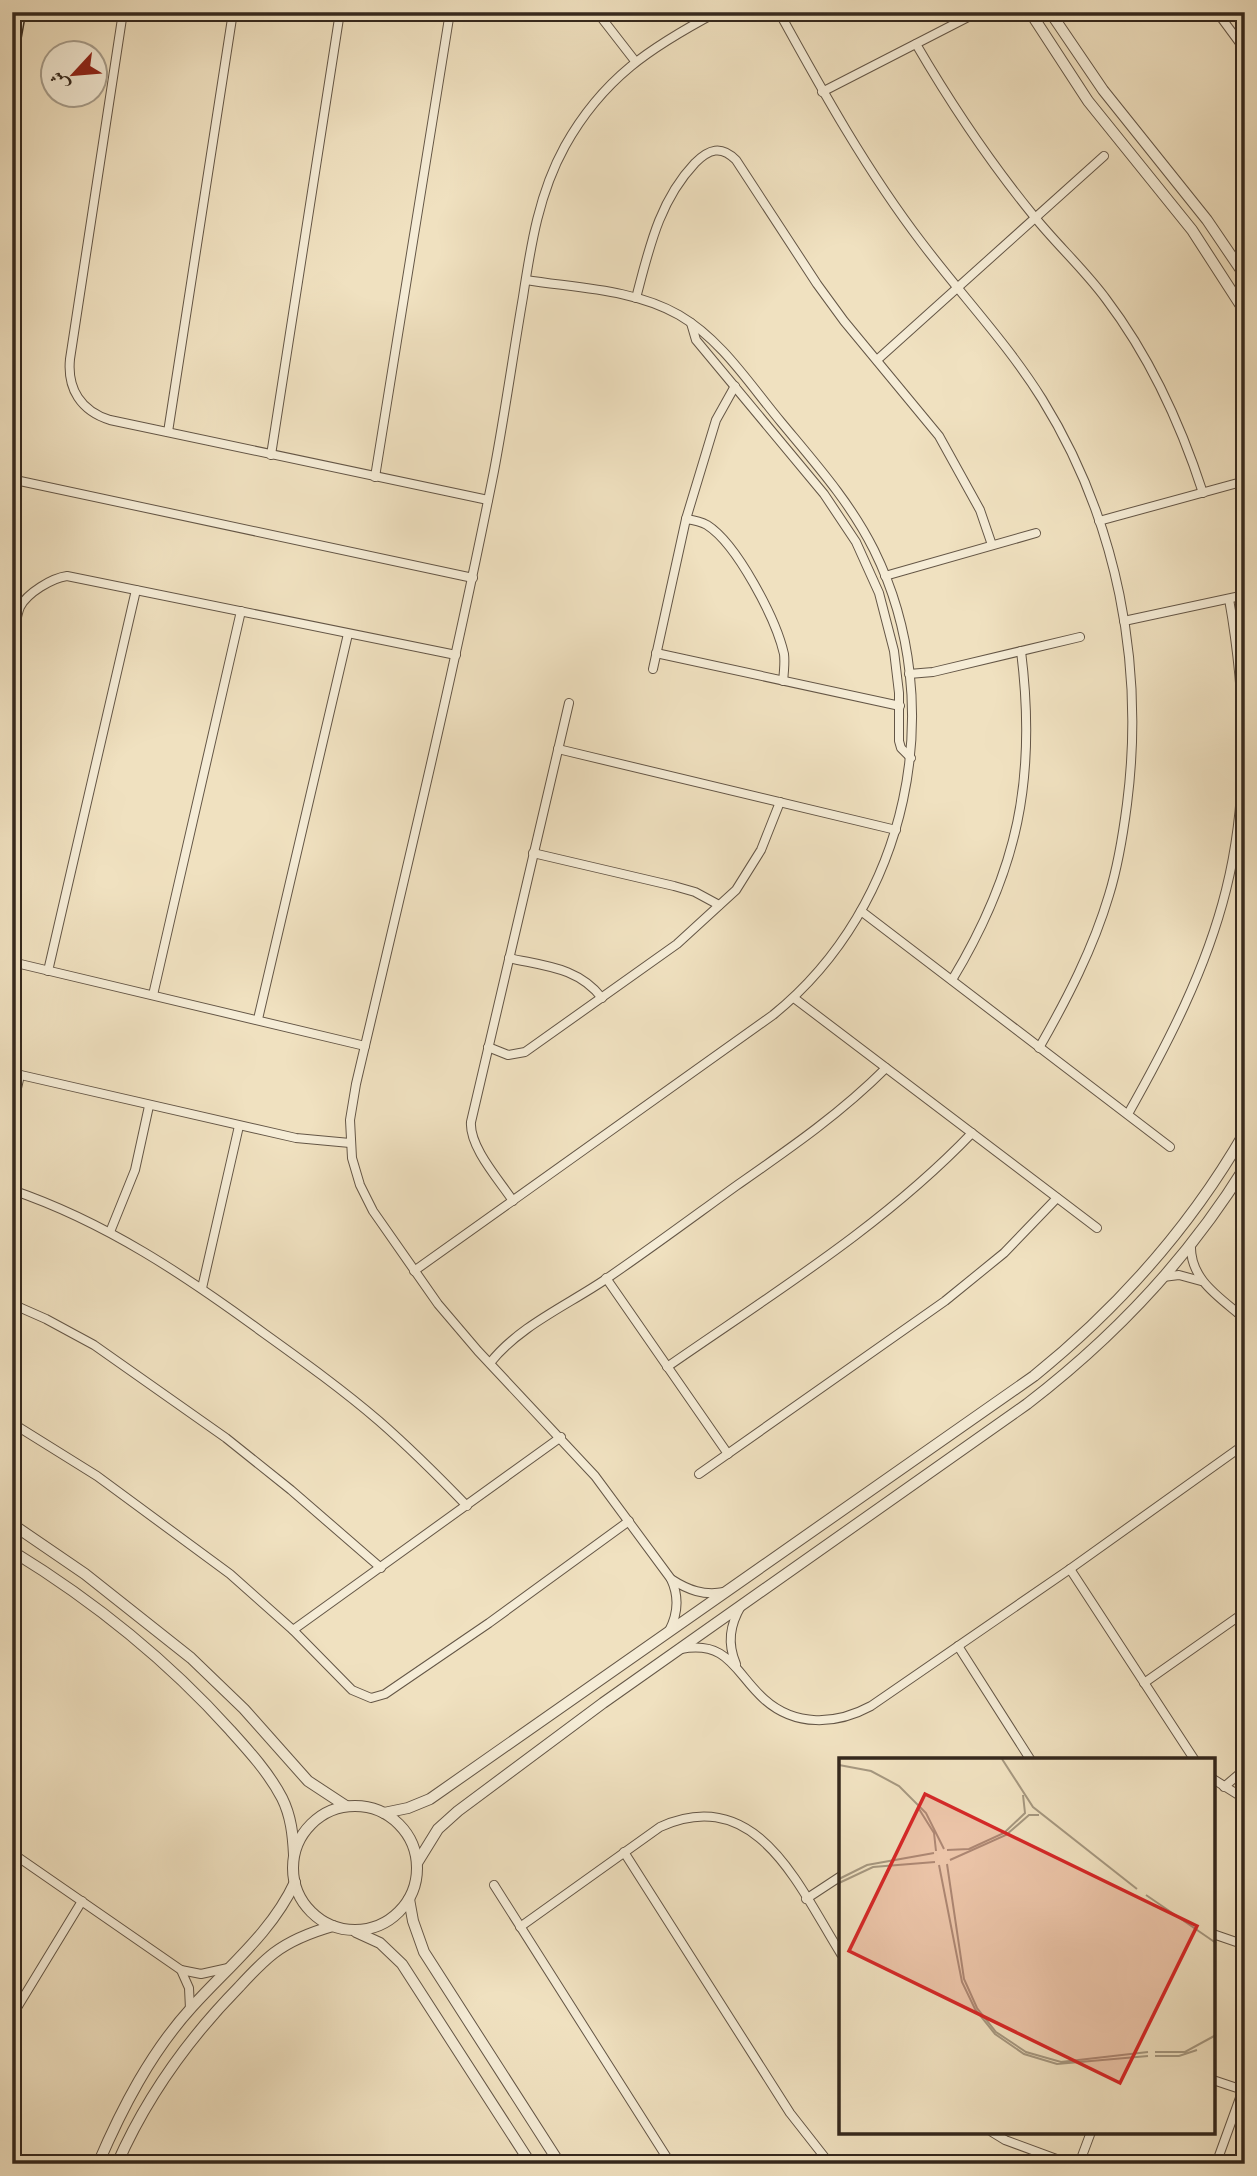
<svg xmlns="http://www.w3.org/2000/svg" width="1257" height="2176" viewBox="0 0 1257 2176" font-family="'Old Standard TT',Amiri,serif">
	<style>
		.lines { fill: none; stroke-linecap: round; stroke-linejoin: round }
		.minor-casing { stroke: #645646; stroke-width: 10 }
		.tertiary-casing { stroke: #645646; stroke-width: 12 }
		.secondary-casing { stroke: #35281d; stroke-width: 13 }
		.minor { stroke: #f5ecd6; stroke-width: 8 }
		.tertiary { stroke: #f5ecd6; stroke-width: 10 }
		.secondary { stroke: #f5ecd6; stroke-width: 10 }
		.inset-road { fill: none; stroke: #a5977f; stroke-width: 2 }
		.view { fill: #d62828; fill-opacity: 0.15; stroke: #d62828; stroke-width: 3.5 }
		.inset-edge { fill: none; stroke: #35281d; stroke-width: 3.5 }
	</style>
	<rect width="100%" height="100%" fill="#f0e1c0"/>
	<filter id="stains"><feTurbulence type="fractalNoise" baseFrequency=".00286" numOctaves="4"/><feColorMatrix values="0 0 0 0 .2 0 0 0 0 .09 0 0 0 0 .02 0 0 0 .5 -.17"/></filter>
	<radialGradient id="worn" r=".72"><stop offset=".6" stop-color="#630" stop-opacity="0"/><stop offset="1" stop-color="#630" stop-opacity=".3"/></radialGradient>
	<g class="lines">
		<defs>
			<g id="minor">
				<path d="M 123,12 L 70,359 C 67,389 81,411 110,420 L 488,500"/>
				<path d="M 597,12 L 635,61"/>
				<path d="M 779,12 C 823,92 867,171 922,243 C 962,296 1007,343 1042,399 C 1117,520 1145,664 1127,804 C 1123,835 1118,866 1109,895 C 1093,949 1067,999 1039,1048"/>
				<path d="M 1217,12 L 1245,50"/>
				<path d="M 916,44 C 951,104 989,161 1033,215 C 1056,244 1084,269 1106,299 C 1150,357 1181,425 1203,493"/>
				<path d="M 822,92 L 976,13"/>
				<path d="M 636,298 C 649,249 659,201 695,163 C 709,149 721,145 736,160 L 817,284 L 844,321 L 939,436 L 980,510 L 992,545"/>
				<path d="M 691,323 L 696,340 L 824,494 L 856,542 L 879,593 L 894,651 L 899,693 L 899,741 L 901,748 L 911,758"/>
				<path d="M 877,360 L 1104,156"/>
				<path d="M 168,432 L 233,12"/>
				<path d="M 271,455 L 340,12"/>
				<path d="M 12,476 L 20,481 L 473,578"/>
				<path d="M 375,477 L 450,12"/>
				<path d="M 686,519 C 693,520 700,521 707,525 C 737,544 776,619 784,654 C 785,662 784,672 783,681"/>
				<path d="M 1099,521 L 1245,481"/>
				<path d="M 885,576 L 1036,533"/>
				<path d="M 1124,621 L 1245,595"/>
				<path d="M 12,640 C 15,630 16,617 20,607 C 27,593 52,578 67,576 L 456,655"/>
				<path d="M 656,653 L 900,706"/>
				<path d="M 653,669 L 686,519 L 716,420 L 735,386"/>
				<path d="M 909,674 L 933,672 L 1080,637"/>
				<path d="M 558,749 L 896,830"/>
				<path d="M 533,853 L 674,886 L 695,892 L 719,905"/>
				<path d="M 861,911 L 1170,1147"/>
				<path d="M 509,958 C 544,966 578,967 602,998"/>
				<path d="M 12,962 L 365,1046"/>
				<path d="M 48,971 L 136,590"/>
				<path d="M 952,980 C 1018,871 1037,778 1021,651"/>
				<path d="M 153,995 L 241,611"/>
				<path d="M 794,998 L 1097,1228"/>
				<path d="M 258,1019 L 348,634"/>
				<path d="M 488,1047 L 508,1055 L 525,1052 L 677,944 L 736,890 L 761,850 L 780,802"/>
				<path d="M 12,1073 L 296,1138 L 350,1143"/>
				<path d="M 12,1110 L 20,1075"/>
				<path d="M 1128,1114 C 1168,1043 1206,970 1226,890 C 1250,794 1246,695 1229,599"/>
				<path d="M 12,1190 C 106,1222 186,1276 265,1334 C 304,1362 343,1390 379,1421 C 410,1448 439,1477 467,1506"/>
				<path d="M 513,1201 C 500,1181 469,1147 471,1122 L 569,703"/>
				<path d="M 110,1232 L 135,1170 L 149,1106"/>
				<path d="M 1191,1244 C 1189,1280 1221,1298 1245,1319"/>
				<path d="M 414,1271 L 773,1015 C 908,906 951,706 874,550 C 850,502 815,463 781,422 C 750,385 722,340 679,315 C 634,289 576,288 526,280"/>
				<path d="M 1163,1277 L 1179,1275 L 1201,1281"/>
				<path d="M 606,1278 L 728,1454"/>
				<path d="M 202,1288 L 239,1126"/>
				<path d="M 12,1304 L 46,1319 L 94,1345 L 226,1438 L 291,1490 L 381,1568"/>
				<path d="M 1238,1313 L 1245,1304"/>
				<path d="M 490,1363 C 519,1326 568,1305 606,1279 C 650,1249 693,1217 736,1186 C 789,1149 840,1114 886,1068"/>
				<path d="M 667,1367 C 772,1294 883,1226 972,1133"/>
				<path d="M 12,1423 L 97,1476 L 230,1574 L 293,1630 L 352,1690 L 371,1698 L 385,1694 L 489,1623 L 629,1521"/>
				<path d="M 699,1474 L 945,1301 L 1004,1253 L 1057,1198"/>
				<path d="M 1070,1569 L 1194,1759"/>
				<path d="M 671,1579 C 688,1590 704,1596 724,1592"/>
				<path d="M 293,1630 L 561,1437"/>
				<path d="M 669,1631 C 678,1614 679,1596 671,1579 L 595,1476 L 478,1351 L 438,1304 L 373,1211 L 360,1185 L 352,1158 L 350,1120 L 356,1084 C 404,880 453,677 494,471 C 505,413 513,355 523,297 C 531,244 539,193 565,146 C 603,78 651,47 717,12"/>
				<path d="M 958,1646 L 1030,1759"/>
				<path d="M 681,1649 C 729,1640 735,1673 764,1699 C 795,1727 836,1725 871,1706 L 1070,1569 L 1245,1444"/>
				<path d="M 736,1664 C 727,1643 730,1625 741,1606"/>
				<path d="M 1144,1683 L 1245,1612"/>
				<path d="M 1213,1779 L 1245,1799"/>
				<path d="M 1224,1787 L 1245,1769"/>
				<path d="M 624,1852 L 790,2113 L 830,2164"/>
				<path d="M 12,1853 L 181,1970 L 201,1974 L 228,1968"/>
				<path d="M 494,1885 L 671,2164"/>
				<path d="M 806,1899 L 841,1876"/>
				<path d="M 520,1927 L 660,1827 C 757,1783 799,1887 841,1954"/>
				<path d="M 1213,1934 L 1245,1945"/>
				<path d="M 181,1970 L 189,1988 L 190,2009"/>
				<path d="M 12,2016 L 82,1901"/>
				<path d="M 1213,2080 L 1243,2090"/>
				<path d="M 992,2132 L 1005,2140 L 1070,2164"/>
				<path d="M 1079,2164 L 1091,2132"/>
				<path d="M 1216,2164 L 1245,2084"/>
			</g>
			<g id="tertiary">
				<path d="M 1030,12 L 1088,101 L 1192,230 L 1245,312"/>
				<path d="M 1050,12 L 1103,90 L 1207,220 L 1245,276"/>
				<path d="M 12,1524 L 85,1574 L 191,1658 L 244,1709 L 308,1781 L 346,1806"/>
				<path d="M 12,1551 C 92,1600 167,1660 230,1730 C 249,1751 269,1773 282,1798 C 291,1816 293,1835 294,1855"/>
				<circle cx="355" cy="1868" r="62"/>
				<path d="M 384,1813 L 408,1808 L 430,1799 L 1034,1376 C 1118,1308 1191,1226 1245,1132"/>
				<path d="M 417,1863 L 438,1829 L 458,1811 L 603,1703 L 1027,1404 C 1113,1338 1188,1259 1245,1167"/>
				<path d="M 409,1899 L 413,1921 L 424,1952 L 560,2164"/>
				<path d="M 356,1932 L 380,1943 L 402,1964 L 531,2164"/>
				<path d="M 98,2164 C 122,2108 151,2052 192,2007 C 228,1967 272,1932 295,1882"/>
				<path d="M 117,2164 C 146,2098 189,2038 239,1987 C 250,1975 261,1963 274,1953 C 291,1940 312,1932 333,1926"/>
			</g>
			<path id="secondary" d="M 12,57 L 20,12"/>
		</defs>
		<!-- minor casing -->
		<use href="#minor" class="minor-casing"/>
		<!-- tertiary casing -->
		<use href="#tertiary" class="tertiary-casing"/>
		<!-- secondary casing -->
		<use href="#secondary" class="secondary-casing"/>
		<!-- minor -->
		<use href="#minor" class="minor"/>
		<!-- tertiary -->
		<use href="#tertiary" class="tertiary"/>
		<!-- secondary -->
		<use href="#secondary" class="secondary"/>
	</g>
	<!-- overview -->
	<g transform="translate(839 1758)">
		<rect width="376" height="376" fill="#f0e1c0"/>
		<path class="inset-road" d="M 163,1 L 194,49 L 298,131M 0,7 L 32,13 L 60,28 L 87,55 L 105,91M 80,51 L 95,75 L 97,93M 108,92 L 130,91 L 165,75 L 186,55 L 184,37M 111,102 L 167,77 L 190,57 L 200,57M 108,106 L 125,221 L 138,250 L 157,274 L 187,294 L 222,304 L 309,294M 100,107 L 123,224 L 136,251 L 156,276 L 185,296 L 218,306 L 309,298M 0,121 L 28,107 L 95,95M 0,125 L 34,109 L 96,104M 307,137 L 377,185M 316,294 L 346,294 L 377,277M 316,298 L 340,298 L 358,292"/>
		<path class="view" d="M 86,36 L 358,168 L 281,325 L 10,193 Z"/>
		<rect width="376" height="376" class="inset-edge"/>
	</g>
	<!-- margin -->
	<rect width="1257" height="2176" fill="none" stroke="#f0e1c0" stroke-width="42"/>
	<rect x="14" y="14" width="1229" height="2148" fill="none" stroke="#35281d" stroke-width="3.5"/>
	<rect x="21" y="21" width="1215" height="2134" fill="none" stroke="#35281d" stroke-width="2"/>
	<!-- north arrow -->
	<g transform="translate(74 74) rotate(244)"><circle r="33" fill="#f5ecd6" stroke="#a89e8c" stroke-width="2"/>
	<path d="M0-5L12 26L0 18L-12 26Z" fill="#8f2418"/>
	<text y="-10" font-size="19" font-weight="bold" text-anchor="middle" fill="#35281d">ش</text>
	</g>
	<rect width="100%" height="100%" filter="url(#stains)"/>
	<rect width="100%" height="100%" fill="url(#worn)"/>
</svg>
